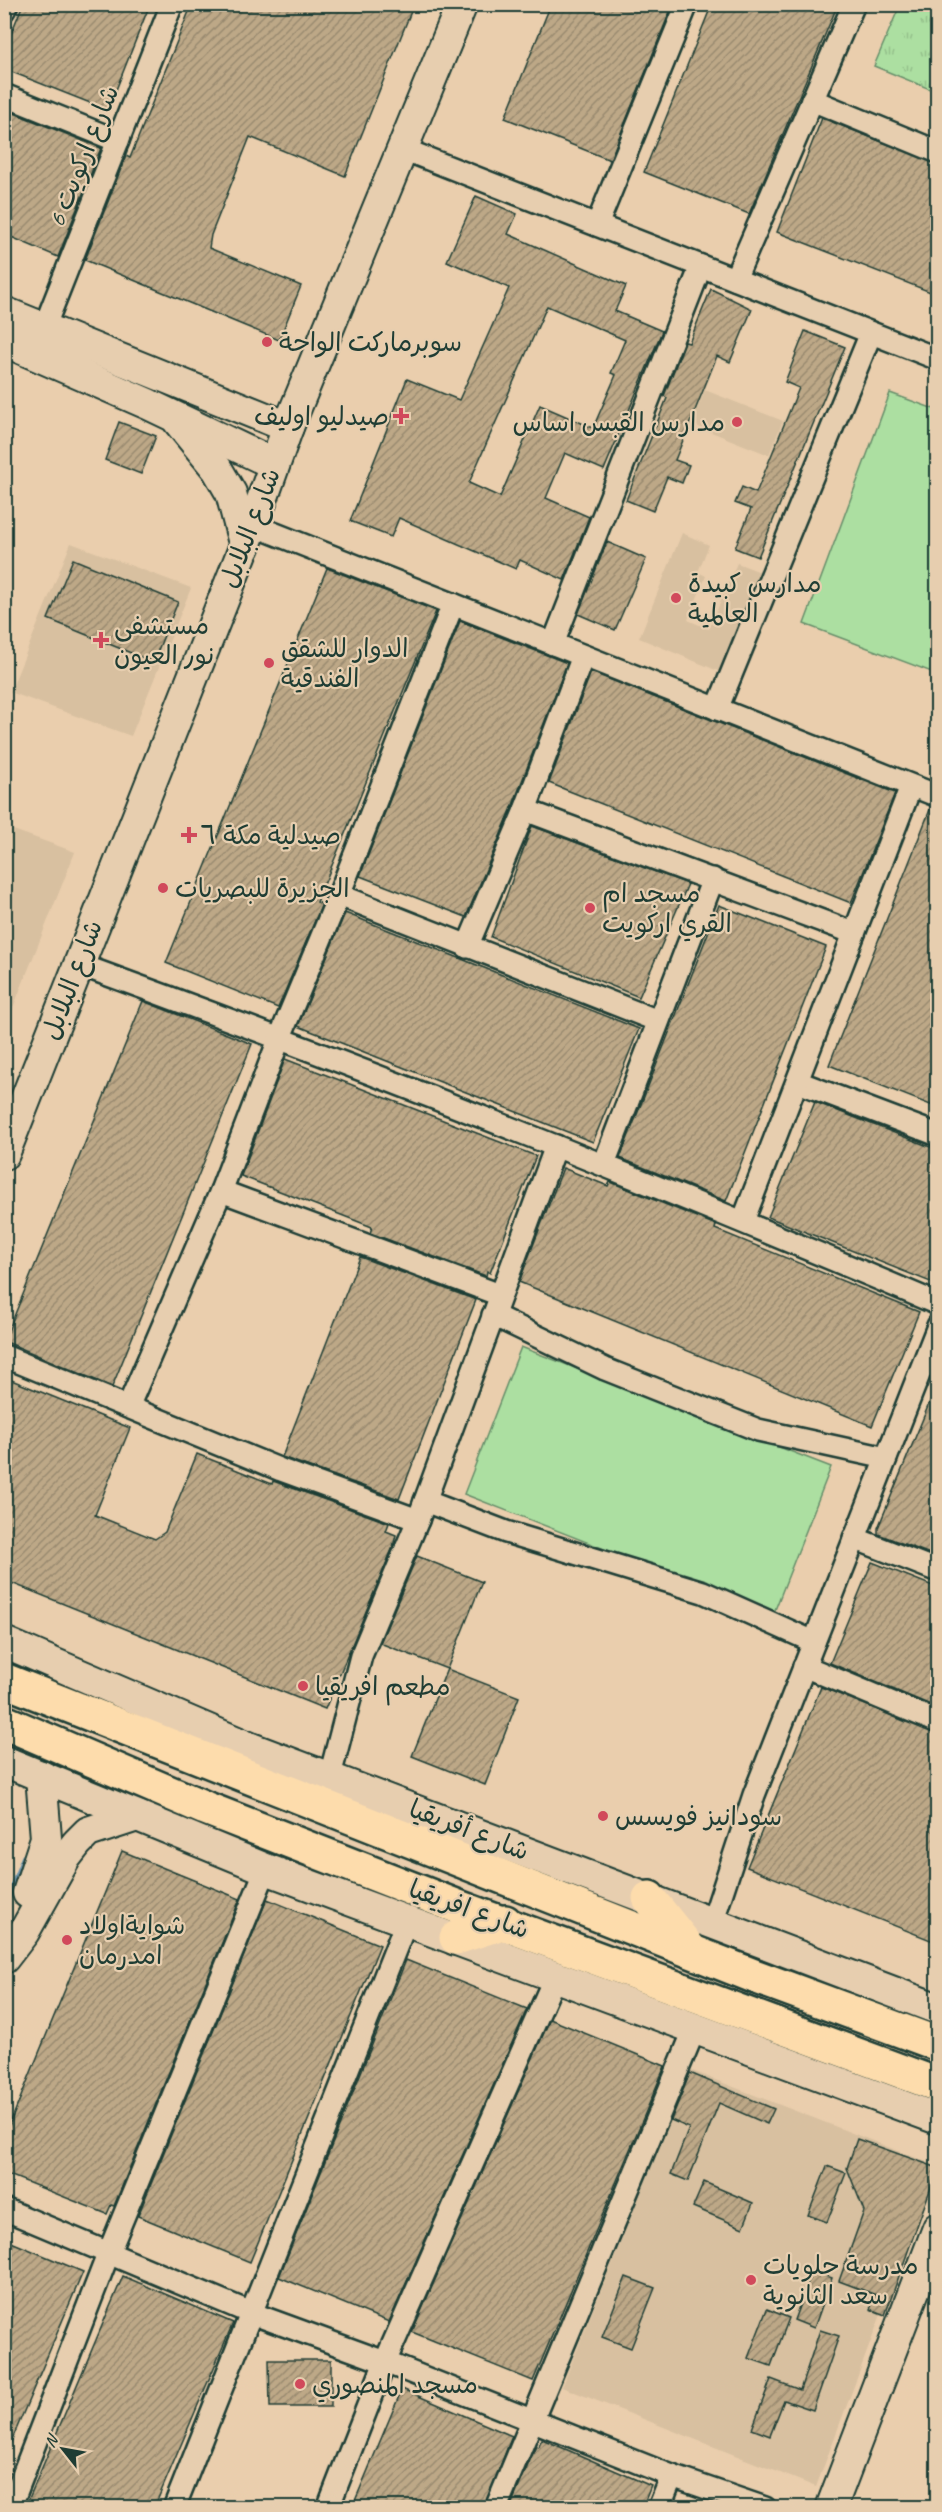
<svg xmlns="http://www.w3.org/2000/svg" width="942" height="2512" viewBox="0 0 942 2512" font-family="Caveat,'Playpen Sans Arabic',sans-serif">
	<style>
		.built { fill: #d8c0a0 }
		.grass { fill: url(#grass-tufts); stroke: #668e6a; stroke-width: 1.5 }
		.pitch { fill: #acdfa1; stroke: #668e6a; stroke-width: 1.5 }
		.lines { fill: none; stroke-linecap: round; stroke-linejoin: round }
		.stream { stroke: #6e95ad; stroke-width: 6 }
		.building { fill: url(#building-hatch); stroke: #1f3d34; stroke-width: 1.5; fill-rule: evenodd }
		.street-casing { stroke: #1f3d34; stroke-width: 26 }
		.secondary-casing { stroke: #1f3d34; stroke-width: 34 }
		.highway-casing { stroke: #1f3d34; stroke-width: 38 }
		.street { stroke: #e7ceaf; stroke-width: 21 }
		.secondary { stroke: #e7ceaf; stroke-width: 30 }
		.highway { stroke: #fddcac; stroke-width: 33 }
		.poi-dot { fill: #d1495b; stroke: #e7ceaf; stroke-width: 2 }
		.labels { text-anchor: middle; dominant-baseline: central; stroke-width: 4.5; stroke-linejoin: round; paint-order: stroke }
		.street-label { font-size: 26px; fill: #1f3d34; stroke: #e7ceaf }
		.poi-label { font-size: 26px; fill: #1f3d34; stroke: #e7ceaf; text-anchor: start }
	</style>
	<defs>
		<pattern id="grass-tufts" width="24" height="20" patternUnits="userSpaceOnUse" patternTransform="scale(1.5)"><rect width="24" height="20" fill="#acdfa1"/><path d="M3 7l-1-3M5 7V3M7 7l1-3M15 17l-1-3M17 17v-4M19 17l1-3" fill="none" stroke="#94c08b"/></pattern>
		<pattern id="building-hatch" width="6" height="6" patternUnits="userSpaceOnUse" patternTransform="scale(1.5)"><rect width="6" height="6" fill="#bda887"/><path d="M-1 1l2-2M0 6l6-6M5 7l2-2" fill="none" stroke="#998a6f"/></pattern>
	</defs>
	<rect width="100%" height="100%" fill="#eacead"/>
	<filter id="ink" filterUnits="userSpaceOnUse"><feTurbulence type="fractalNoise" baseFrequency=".0167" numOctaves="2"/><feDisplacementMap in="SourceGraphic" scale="12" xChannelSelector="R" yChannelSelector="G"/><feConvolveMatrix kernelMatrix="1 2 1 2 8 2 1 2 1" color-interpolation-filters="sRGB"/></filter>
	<g filter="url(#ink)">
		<!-- built -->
		<g class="built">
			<path d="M 705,390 L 783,421 L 769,455 L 691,424 Z"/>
			<path d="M 682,533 L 709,545 L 698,572 L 706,576 L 688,620 L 709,629 L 737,563 L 763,573 L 723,673 L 639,638 Z"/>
			<path d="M 71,543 L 191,588 L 131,736 L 10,692 Z"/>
			<path d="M 5,827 L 75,852 L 5,1028 L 4,827 Z"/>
			<path d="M 690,2070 L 937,2166 L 816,2487 L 562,2387 Z"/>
		</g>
		<!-- grass -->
		<path class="grass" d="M 900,5 L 937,5 L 937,92 L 874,66 Z"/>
		<!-- pitch -->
		<g class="pitch">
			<path d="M 890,393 L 937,410 L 937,674 L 804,624 Z"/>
			<path d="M 521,1347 L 831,1467 L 773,1615 L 464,1494 Z"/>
		</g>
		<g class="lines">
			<!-- stream -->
			<path class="stream" d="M 4,1907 L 24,1857"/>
		</g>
		<!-- building -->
		<g class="building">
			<path d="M 23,4 L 150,4 L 108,110 L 4,69 L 4,51 Z"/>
			<path d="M 192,4 L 414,4 L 345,176 L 250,137 L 211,235 L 209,248 L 301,286 L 279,340 L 85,260 L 126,156 L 130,158 Z"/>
			<path d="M 551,4 L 673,4 L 610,160 L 505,118 Z"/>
			<path d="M 712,4 L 838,4 L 749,214 L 644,172 Z"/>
			<path d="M 4,109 L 101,148 L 58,257 L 4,234 Z"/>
			<path d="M 822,118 L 938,164 L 938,295 L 777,232 Z"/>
			<path d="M 476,196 L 517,214 L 508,234 L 626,286 L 615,311 L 662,331 L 604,470 L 565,453 L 546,498 L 589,517 L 564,580 L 520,560 L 516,569 L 399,518 L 391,537 L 350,521 L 407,379 L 459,400 L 509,288 L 447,261 ZM 547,306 L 625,340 L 611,373 L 616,375 L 593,428 L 540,405 L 500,497 L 469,483 Z"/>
			<path d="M 711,289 L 752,309 L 730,362 L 717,356 L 675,460 L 689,465 L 682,483 L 667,477 L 653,511 L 626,500 L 667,398 L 664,396 L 685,342 L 689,343 Z"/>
			<path d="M 805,331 L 845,347 L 758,557 L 735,548 L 751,509 L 735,503 L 742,487 L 756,493 L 799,388 L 785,382 Z"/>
			<path d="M 119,422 L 156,436 L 141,474 L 105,460 Z"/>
			<path d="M 607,542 L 646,559 L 615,630 L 578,614 Z"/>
			<path d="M 73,559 L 178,602 L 153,662 L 48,619 Z"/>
			<path d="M 327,568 L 436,611 L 317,902 L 322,904 L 278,1008 L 166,963 Z"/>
			<path d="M 460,621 L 567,663 L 511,810 L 466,917 L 360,876 Z"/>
			<path d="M 591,672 L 895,793 L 851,903 L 549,783 Z"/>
			<path d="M 931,807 L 938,808 L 938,1108 L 829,1065 Z"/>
			<path d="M 532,826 L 688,884 L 639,997 L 491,937 Z"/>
			<path d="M 719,905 L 826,947 L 726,1201 L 620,1158 Z"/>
			<path d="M 345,913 L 639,1029 L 593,1142 L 298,1026 Z"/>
			<path d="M 143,1001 L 252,1044 L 112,1387 L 4,1341 Z"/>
			<path d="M 285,1059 L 536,1156 L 490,1273 L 487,1271 L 486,1276 L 370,1233 L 372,1227 L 241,1176 Z"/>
			<path d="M 815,1102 L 938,1150 L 938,1285 L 768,1217 Z"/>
			<path d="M 563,1168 L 608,1186 L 610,1182 L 613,1183 L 716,1225 L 715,1229 L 919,1312 L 872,1426 L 519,1282 Z"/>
			<path d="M 360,1257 L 476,1300 L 399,1499 L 282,1457 Z"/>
			<path d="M 4,1377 L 130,1428 L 95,1515 L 155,1539 L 165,1532 L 197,1454 L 272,1484 L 273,1481 L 389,1523 L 386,1531 L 396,1535 L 393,1547 L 325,1709 L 4,1580 Z"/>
			<path d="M 938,1382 L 938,1557 L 878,1534 L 878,1528 Z"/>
			<path d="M 417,1556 L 482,1582 L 447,1669 L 380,1643 Z"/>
			<path d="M 872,1562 L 938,1588 L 938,1708 L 830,1663 Z"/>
			<path d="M 447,1669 L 519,1697 L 485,1785 L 412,1756 Z"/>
			<path d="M 821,1687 L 938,1734 L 938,1943 L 747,1867 Z"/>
			<path d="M 122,1851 L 240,1899 L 114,2206 L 111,2205 L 107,2214 L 4,2173 L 4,2138 Z"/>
			<path d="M 267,1899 L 380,1945 L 250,2262 L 138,2216 Z"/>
			<path d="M 406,1960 L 527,2009 L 389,2322 L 279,2277 Z"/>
			<path d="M 550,2019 L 665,2066 L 533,2381 L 412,2332 Z"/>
			<path d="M 690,2073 L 774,2109 L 767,2124 L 719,2103 L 688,2181 L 671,2174 L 689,2128 L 671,2120 Z"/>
			<path d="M 857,2139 L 938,2168 L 885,2315 L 870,2309 L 876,2295 L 839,2281 L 864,2211 L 847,2168 Z"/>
			<path d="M 827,2166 L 846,2173 L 827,2222 L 808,2215 Z"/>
			<path d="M 704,2182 L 753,2203 L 743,2228 L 693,2207 Z"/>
			<path d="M 4,2239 L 83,2272 L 5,2456 L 4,2456 Z"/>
			<path d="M 812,2271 L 832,2278 L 814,2328 L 794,2320 Z"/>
			<path d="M 123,2276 L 233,2323 L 154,2508 L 25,2508 Z"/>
			<path d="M 626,2277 L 655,2288 L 631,2348 L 602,2337 Z"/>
			<path d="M 767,2309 L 789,2318 L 771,2366 L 748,2358 Z"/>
			<path d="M 820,2330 L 839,2336 L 813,2410 L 784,2400 L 770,2436 L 752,2429 L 771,2379 L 800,2390 Z"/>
			<path d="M 269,2360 L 331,2360 L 331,2407 L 270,2407 Z"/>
			<path d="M 402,2389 L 512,2436 L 484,2508 L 352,2508 Z"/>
			<path d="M 542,2439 L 651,2486 L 642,2508 L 510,2508 L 536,2446 L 538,2447 Z"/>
		</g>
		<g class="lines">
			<defs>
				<g id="street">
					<path d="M 4,10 L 7,4"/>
					<path d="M 4,95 L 118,141"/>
					<path d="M 812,100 L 938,152"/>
					<path d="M 403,149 L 938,359"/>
					<path d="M 597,225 L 687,4"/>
					<path d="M 735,279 L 854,4"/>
					<path d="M 44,328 L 172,4"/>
					<path d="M 253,525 L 938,796"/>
					<path d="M 553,644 L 701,266"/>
					<path d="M 717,709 L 871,333"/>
					<path d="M 525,810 L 854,933"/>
					<path d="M 339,895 L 658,1021"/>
					<path d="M 467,947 L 525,810 L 583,656"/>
					<path d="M 78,964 C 368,1069 654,1183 938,1304"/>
					<path d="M 798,1082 L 938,1135"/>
					<path d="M 604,1164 L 713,879"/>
					<path d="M 221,1191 L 500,1295"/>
					<path d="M 743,1221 L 911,786"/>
					<path d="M 493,1315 L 605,1369 L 758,1430 L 886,1458"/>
					<path d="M 4,1356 L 281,1470 L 418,1520"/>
					<path d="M 128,1407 L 221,1191 L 280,1037 L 339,895 L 453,604"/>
					<path d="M 425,1501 L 506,1532 L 703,1592 L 814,1642"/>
					<path d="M 854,1538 L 938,1571"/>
					<path d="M 804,1666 L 938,1722"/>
					<path d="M 330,1776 L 361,1656 L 418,1520 L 556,1146"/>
					<path d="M 712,1923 L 754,1795 L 938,1326"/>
					<path d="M 4,2209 L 251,2313 L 385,2362 L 672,2476 L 765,2508"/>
					<path d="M 10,2508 L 109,2252 L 266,1869"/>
					<path d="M 174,2508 L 407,1920"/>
					<path d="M 328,2508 L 385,2362 L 555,1977"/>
					<path d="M 496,2508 L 695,2028"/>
					<path d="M 659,2508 L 672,2476"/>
				</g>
				<g id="secondary">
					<path d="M 4,312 L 288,427"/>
					<path d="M 4,341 L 148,404 L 274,464"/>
					<path d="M 178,421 L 217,469 L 231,493 L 245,547"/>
					<path d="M 4,1154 L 253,525 L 288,427 L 462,4"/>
					<path d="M 4,1642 L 251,1748 L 938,2009"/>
					<path d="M 4,1761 L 266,1869 L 938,2119"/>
					<path d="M 28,1893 L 46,1838 L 41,1776"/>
					<path d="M 4,1958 L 24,1932 L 66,1857 L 77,1843 L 88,1832 L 137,1816"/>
					<path d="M 831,2508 L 938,2228"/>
				</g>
				<g id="highway">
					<path d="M 4,1680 L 754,1976 L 938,2044"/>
					<path d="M 4,1722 L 205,1808 L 461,1908 L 938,2085"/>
					<path d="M 649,1898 L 689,1948"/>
					<path d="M 456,1938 L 505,1922"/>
				</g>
			</defs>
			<!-- street casing -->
			<use href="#street" class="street-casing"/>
			<!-- secondary casing -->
			<use href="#secondary" class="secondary-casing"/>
			<!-- highway casing -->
			<use href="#highway" class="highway-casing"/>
			<!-- street -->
			<use href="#street" class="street"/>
			<!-- secondary -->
			<use href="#secondary" class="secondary"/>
			<!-- highway -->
			<use href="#highway" class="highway"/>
		</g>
	</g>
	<!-- markers -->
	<g class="poi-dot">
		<circle cx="267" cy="342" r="6"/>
		<path d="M398 407h6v6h6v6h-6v6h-6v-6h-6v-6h6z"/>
		<circle cx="737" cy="422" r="6"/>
		<circle cx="676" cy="598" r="6"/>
		<path d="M98 631h6v6h6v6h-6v6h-6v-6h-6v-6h6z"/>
		<circle cx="269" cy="663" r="6"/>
		<path d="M186 826h6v6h6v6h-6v6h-6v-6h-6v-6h6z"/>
		<circle cx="163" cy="888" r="6"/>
		<circle cx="590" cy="908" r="6"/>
		<circle cx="303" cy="1686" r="6"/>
		<circle cx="603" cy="1816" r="6"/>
		<circle cx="67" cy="1940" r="6"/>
		<circle cx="751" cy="2280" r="6"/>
		<circle cx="300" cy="2384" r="6"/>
	</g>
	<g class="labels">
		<!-- street labels -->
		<g class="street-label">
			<text transform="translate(83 156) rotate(-68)">شارع اركويت 6</text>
			<text transform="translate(250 528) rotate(-69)">شارع البلابل</text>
			<text transform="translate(72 980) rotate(-69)">شارع البلابل</text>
			<text transform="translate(469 1830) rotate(21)">شارع أفريقيا</text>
			<text transform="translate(469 1909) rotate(20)">شارع افريقيا</text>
		</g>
		<!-- poi labels -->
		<g class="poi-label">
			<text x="279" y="342">سوبرماركت الواحة</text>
			<text x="389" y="416" text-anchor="end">صيدليو اوليف</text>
			<text x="725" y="422" text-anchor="end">مدارس القبس اساس</text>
			<text x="688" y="583">مدارس كبيدة<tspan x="688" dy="30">العالمية</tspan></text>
			<text x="114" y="625">مستشفى<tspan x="114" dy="30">نور العيون</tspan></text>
			<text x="281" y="648">الدوار للشقق<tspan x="281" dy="30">الفندقية</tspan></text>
			<text x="201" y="835">صيدلية مكة ٦</text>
			<text x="175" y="888">الجزيرة للبصريات</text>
			<text x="602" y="893">مسجد ام<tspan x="602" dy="30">القري اركويت</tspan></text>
			<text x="315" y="1686">مطعم افريقيا</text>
			<text x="615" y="1816">سودانيز فويسس</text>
			<text x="79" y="1925">شوايةاولاد<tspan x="79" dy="30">امدرمان</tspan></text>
			<text x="763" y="2265">مدرسة حلويات<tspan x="763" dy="30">سعد الثانوية</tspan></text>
			<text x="312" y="2384">مسجد المنصوري</text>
		</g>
	</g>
	<!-- margin -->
	<rect width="942" height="2512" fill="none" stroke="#e7ceaf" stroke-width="24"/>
	<rect x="12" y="12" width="918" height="2488" fill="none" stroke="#1f3d34" stroke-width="2" filter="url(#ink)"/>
	<!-- north arrow -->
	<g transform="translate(63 2449) rotate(301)" stroke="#e7ceaf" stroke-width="4.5" paint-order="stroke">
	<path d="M0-4.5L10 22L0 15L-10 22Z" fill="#1f3d34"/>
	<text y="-9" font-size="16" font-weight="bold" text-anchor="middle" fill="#1f3d34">N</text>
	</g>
</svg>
